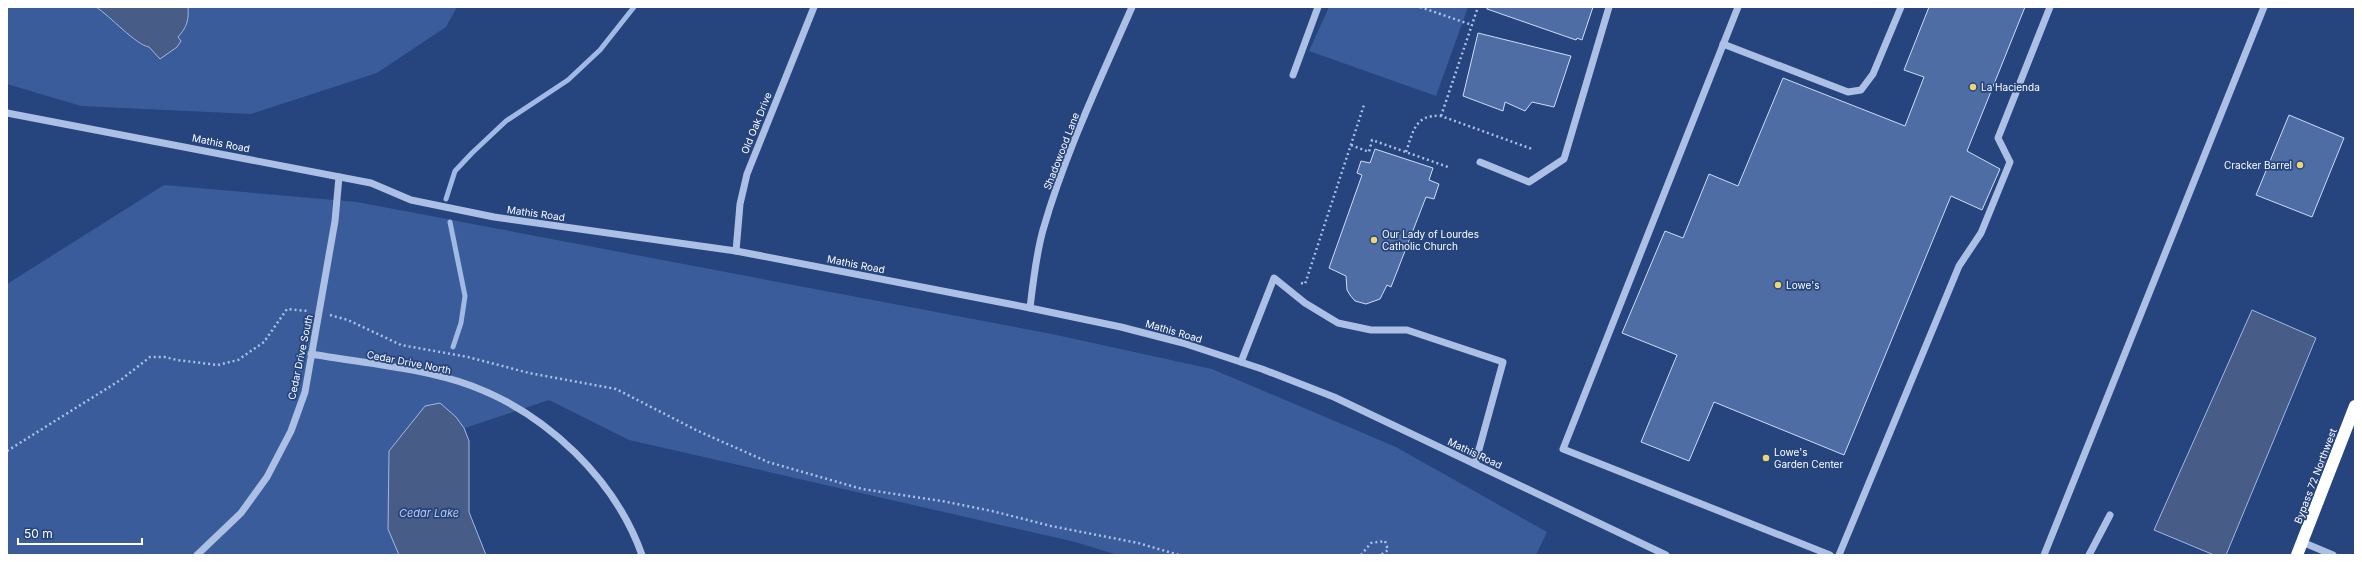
<svg xmlns="http://www.w3.org/2000/svg" width="2362" height="562" viewBox="0 0 2362 562" font-family="Inter,sans-serif">
	<style>
		.green { fill: #3a5c9a }
		.water { fill: #475c86; stroke: #a0b9e5 }
		.lines { fill: none; stroke-linecap: round; stroke-linejoin: round }
		.stream { stroke: #a0b9e5; stroke-width: 5 }
		.building { fill: #4f6da5; stroke: #cedcf4 }
		.path { stroke: #acc0e5; stroke-width: 2.5; stroke-dasharray: 2 3; stroke-linecap: butt }
		.minor { stroke: #acc0e5; stroke-width: 7 }
		.highway { stroke: #fff; stroke-width: 12 }
		.poi-dot { fill: #edd671; stroke: #26447d; stroke-width: 1.5 }
		.labels { text-anchor: middle; dominant-baseline: central; stroke-width: 3.5; stroke-linejoin: round; paint-order: stroke }
		.poi-label { font-size: 10px; fill: #fff; stroke: #26447d; text-anchor: start }
		.street-label { font-size: 10px; fill: #fff; stroke: #26447d }
		.water-label { font-size: 11px; font-style: italic; fill: #b7caec; stroke: #26447d }
	</style>
	<rect width="100%" height="100%" fill="#26447d"/>
	<!-- green -->
	<g class="green">
		<path d="M 7,7 L 457,7 L 446,27 L 377,73 L 251,114 L 81,106 L 7,84 Z"/>
		<path d="M 1329,7 L 1468,7 L 1436,96 L 1309,51 Z"/>
		<path d="M 164,185 L 357,202 L 1052,334 L 1212,369 L 1396,447 L 1547,532 L 1536,555 L 1118,555 L 1075,542 L 629,440 L 549,400 L 465,428 L 469,441 L 469,512 L 486,555 L 7,555 L 7,284 Z"/>
	</g>
	<!-- water -->
	<g class="water">
		<path d="M 96,7 L 188,7 C 189,20 187,27 178,37 L 181,41 L 177,47 L 160,59 L 149,47 C 136,45 110,16 96,7 Z"/>
		<path d="M 2252,310 L 2316,338 L 2226,555 L 2214,555 L 2154,530 Z"/>
		<path d="M 440,403 L 456,417 L 464,428 L 469,441 L 469,512 L 486,555 L 399,555 L 388,529 L 389,451 L 425,406 Z"/>
	</g>
	<g class="lines">
		<!-- stream -->
		<g class="stream">
			<path d="M 446,199 L 455,171 L 472,153 L 506,121 L 568,80 L 600,50 L 634,7"/>
			<path d="M 450,222 L 465,296 L 461,323 L 453,347"/>
		</g>
	</g>
	<!-- building -->
	<g class="building">
		<path d="M 1487,7 L 1593,7 L 1582,40 L 1577,38 L 1576,40 L 1487,9 Z"/>
		<path d="M 1929,7 L 2025,7 L 1967,151 L 2000,169 L 1982,210 L 1951,196 L 1844,455 L 1714,402 L 1689,461 L 1641,442 L 1677,355 L 1622,333 L 1665,231 L 1683,238 L 1709,174 L 1738,186 L 1783,78 L 1905,126 L 1924,77 L 1904,70 Z"/>
		<path d="M 1478,33 L 1571,56 L 1554,107 L 1532,102 L 1525,111 L 1505,102 L 1503,111 L 1463,96 Z"/>
		<path d="M 2289,115 L 2344,138 L 2312,217 L 2256,195 Z"/>
		<path d="M 1375,149 L 1433,168 L 1429,180 L 1439,184 L 1434,199 L 1426,197 L 1391,287 L 1387,285 L 1380,299 L 1366,304 L 1355,301 L 1350,295 L 1347,290 L 1346,276 L 1329,268 L 1362,175 L 1357,173 L 1361,161 L 1370,163 Z"/>
	</g>
	<g class="lines">
		<!-- path -->
		<g class="path">
			<path d="M 1420,7 L 1472,25"/>
			<path d="M 1441,116 L 1478,7"/>
			<path d="M 1351,145 L 1369,152 L 1372,140 L 1448,167"/>
			<path d="M 1406,152 C 1413,132 1415,114 1441,116 L 1532,149"/>
			<path d="M 1301,283 L 1305,284 L 1364,105"/>
			<path d="M 330,315 L 348,320 L 401,345 L 468,357 L 529,373 L 616,389 L 698,431 L 768,462 L 862,489 L 942,501 L 992,511 L 1051,526 L 1138,543 L 1179,555"/>
			<path d="M 7,451 L 122,379 L 150,357 L 165,357 L 177,360 L 218,365 L 238,360 L 264,342 L 287,309 L 308,311"/>
			<path d="M 1361,555 L 1371,543 L 1385,541 L 1388,550 L 1381,555"/>
		</g>
		<!-- minor -->
		<g class="minor">
			<path d="M 1738,7 L 1563,449 L 1830,555"/>
			<path d="M 1723,44 L 1848,92 L 1861,90 L 1873,74 L 1901,7"/>
			<path d="M 1293,75 L 1318,7"/>
			<path d="M 7,113 L 371,183 L 411,200 L 494,217 L 736,251 L 1030,308 L 1121,327 L 1183,343 L 1262,369 L 1334,397 L 1666,555"/>
			<path d="M 1480,162 L 1529,182 L 1564,159 L 1609,7"/>
			<path d="M 736,251 L 740,204 L 747,174 L 814,7"/>
			<path d="M 1030,308 C 1033,282 1036,255 1043,230 C 1065,153 1100,80 1132,7"/>
			<path d="M 311,354 C 362,363 424,368 472,386 C 547,414 615,479 642,555"/>
			<path d="M 1241,362 L 1274,278 L 1305,303 L 1338,323 L 1371,330 L 1407,330 L 1503,362 L 1475,464"/>
			<path d="M 2302,542 L 2333,555"/>
			<path d="M 197,555 L 241,513 L 267,477 L 291,431 L 305,392 L 335,221 L 339,177"/>
			<path d="M 1839,555 L 1959,266 L 1981,233 L 2010,162 L 1998,138 L 2050,7"/>
			<path d="M 2044,555 L 2264,7"/>
			<path d="M 2089,555 L 2110,515"/>
		</g>
		<!-- highway -->
		<path class="highway" d="M 2297,555 L 2355,406"/>
	</g>
	<!-- markers -->
	<g class="poi-dot">
		<circle cx="1973" cy="87" r="4"/>
		<circle cx="2300" cy="165" r="4"/>
		<circle cx="1374" cy="240" r="4"/>
		<circle cx="1778" cy="285" r="4"/>
		<circle cx="1766" cy="458" r="4"/>
	</g>
	<g class="labels">
		<!-- poi labels -->
		<g class="poi-label">
			<text x="1981" y="87">La Hacienda</text>
			<text x="2292" y="165" text-anchor="end">Cracker Barrel</text>
			<text x="1382" y="234">Our Lady of Lourdes<tspan x="1382" dy="12">Catholic Church</tspan></text>
			<text x="1786" y="285">Lowe's</text>
			<text x="1774" y="452">Lowe's<tspan x="1774" dy="12">Garden Center</tspan></text>
		</g>
		<!-- street labels -->
		<g class="street-label">
			<text transform="translate(756 123) rotate(-68)">Old Oak Drive</text>
			<text transform="translate(221 143) rotate(11)">Mathis Road</text>
			<text transform="translate(1061 151) rotate(-69)">Shadowood Lane</text>
			<text transform="translate(536 213) rotate(8)">Mathis Road</text>
			<text transform="translate(856 264) rotate(11)">Mathis Road</text>
			<text transform="translate(1174 331) rotate(16)">Mathis Road</text>
			<text transform="translate(300 357) rotate(-78)">Cedar Drive South</text>
			<text transform="translate(409 362) rotate(11)">Cedar Drive North</text>
			<text transform="translate(1475 453) rotate(25)">Mathis Road</text>
			<text transform="translate(2315 476) rotate(-69)">Bypass 72 Northwest</text>
		</g>
		<!-- water labels -->
		<g class="water-label">
			<text x="429" y="513">Cedar Lake</text>
		</g>
	</g>
	<!-- border -->
	<rect width="2362" height="562" fill="none" stroke="#ffffff" stroke-width="16"/>
	<!-- scale -->
	<path d="M18 538v6h124v-6" fill="none" stroke="#ffffff" stroke-width="2"/>
	<text x="24" y="538" font-size="12" fill="#ffffff" stroke="#26447d" stroke-width="3" paint-order="stroke">50 m</text>
</svg>
